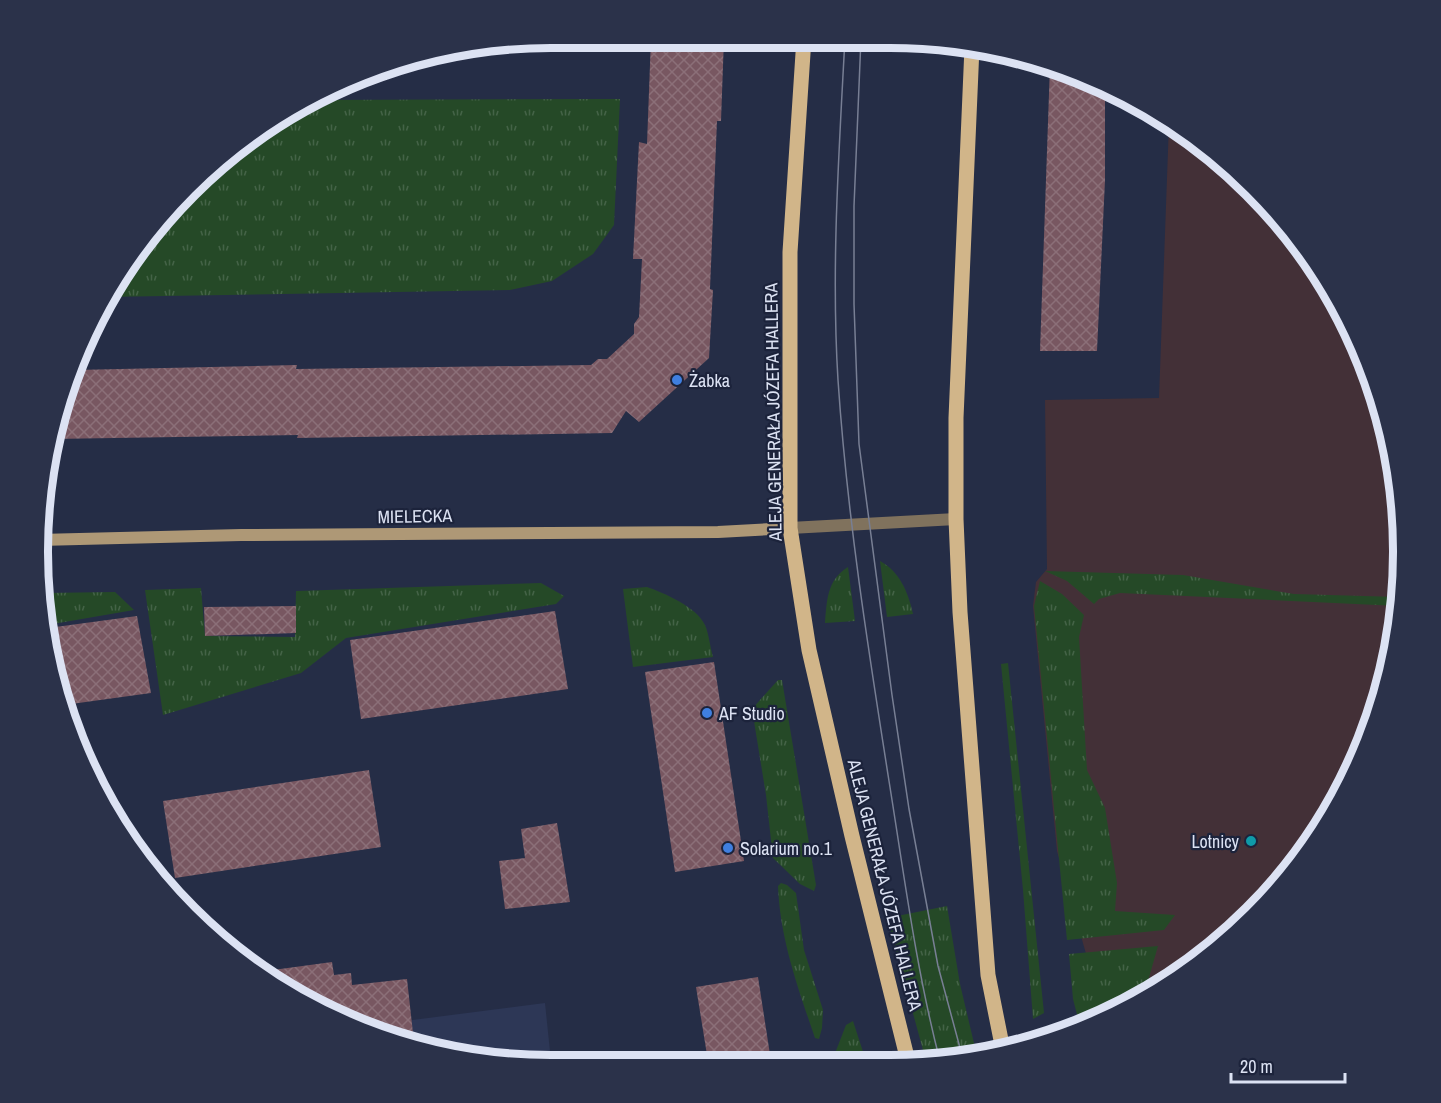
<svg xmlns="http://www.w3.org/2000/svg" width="1441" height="1103" viewBox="0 0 1441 1103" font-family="'Archivo Narrow',sans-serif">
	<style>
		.commercial { fill: #433037 }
		.built { fill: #2d3756 }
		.grass { fill: url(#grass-tufts) }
		.building { fill: url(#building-cross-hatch) }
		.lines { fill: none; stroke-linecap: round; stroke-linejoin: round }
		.street { stroke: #80725d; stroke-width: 12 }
		.secondary { stroke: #ae9876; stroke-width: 12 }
		.primary { stroke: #d1b589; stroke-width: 15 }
		.tram { stroke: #787f94; stroke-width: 1.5 }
		.shop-dot { fill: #3f7fe0; stroke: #1c233b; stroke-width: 2 }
		.culture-dot { fill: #0f9aa8; stroke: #1c233b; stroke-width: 2 }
		.labels { text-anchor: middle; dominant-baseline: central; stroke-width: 4.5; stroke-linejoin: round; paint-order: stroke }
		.poi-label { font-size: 18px; fill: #dce2f3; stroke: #1c233b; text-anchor: start }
		.street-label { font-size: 18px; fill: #dce2f3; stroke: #1c233b }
		.rim { fill: none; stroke: #dce2f3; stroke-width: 8 }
	</style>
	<defs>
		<pattern id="grass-tufts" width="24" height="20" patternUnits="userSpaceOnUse" patternTransform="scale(1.5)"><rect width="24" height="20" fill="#254927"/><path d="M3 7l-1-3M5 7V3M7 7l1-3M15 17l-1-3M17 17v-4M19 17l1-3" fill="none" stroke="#446347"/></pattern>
		<pattern id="building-cross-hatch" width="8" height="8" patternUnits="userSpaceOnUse" patternTransform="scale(1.5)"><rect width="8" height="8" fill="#785761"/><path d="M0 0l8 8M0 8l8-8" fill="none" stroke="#8b6f78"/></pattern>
	</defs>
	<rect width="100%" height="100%" fill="#252d46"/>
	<!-- commercial -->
	<path class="commercial" d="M 1169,123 L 1202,144 L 1317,266 L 1364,355 L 1394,452 L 1403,552 L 1394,652 L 1364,749 L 1317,837 L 1253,915 L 1175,979 L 1103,1014 L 1057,851 L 1033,606 L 1036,582 L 1047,569 L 1045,400 L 1159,398 Z"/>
	<!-- built -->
	<path class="built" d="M 545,1003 L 551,1061 L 484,1061 L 358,1027 Z"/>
	<!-- grass -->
	<g class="grass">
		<path d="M 620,99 L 614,225 L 593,254 L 552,281 L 510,290 L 105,297 L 188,188 L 294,107 L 311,100 Z"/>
		<path d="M 880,561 C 900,572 908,592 913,614 L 887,617 Z"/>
		<path d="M 848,567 L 855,621 L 825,623 C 827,600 827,580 848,567 Z"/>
		<path d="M 1045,571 L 1183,575 L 1294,594 L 1399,597 L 1398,606 L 1120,593 L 1099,599 L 1094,604 L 1067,581 Z"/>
		<path d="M 1040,581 L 1062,594 L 1084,615 L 1079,637 L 1087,770 L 1105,808 L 1117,883 L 1115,911 L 1175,915 L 1164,930 L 1067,940 L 1034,606 Z"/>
		<path d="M 541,583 L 564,596 L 556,604 L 346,638 L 301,673 L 163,715 L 145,590 L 201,588 L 205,636 L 295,637 L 296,591 Z"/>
		<path d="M 647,587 C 664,593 697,607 705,625 C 709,634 710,647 713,657 L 633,667 L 623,589 Z"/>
		<path d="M 115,592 L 134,610 L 47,625 L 43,593 Z"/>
		<path d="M 1008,663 L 1044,1013 L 1033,1019 L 1023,890 L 1001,664 Z"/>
		<path d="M 778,680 L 782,680 L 816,885 L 814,891 L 800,884 L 773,858 L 766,795 L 752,709 Z"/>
		<path d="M 781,883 L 787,885 L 796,893 L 804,950 L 823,1010 L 822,1028 L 819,1039 L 815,1038 C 798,988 780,939 778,886 Z"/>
		<path d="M 947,906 L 960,984 L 977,1056 L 956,1061 L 926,1061 L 887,918 Z"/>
		<path d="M 1158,946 L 1148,981 L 1147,993 L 1080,1026 L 1073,999 L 1069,954 Z"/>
		<path d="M 853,1021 L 866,1061 L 832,1061 L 846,1025 Z"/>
	</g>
	<!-- building -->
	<g class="building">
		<path d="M 651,38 L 724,38 L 721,121 L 717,121 L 710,289 L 713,290 L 709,358 L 639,422 L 626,411 L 612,433 L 297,438 L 298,435 L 52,439 L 55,419 L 75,370 L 297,365 L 296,369 L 591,365 L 598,359 L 607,359 L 634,334 L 634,324 L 639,317 L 642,259 L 633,259 L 639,142 L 647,144 Z"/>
		<path d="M 1050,65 L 1105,86 L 1105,180 L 1097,351 L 1040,351 Z"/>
		<path d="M 296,606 L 296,633 L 205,636 L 204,607 Z"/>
		<path d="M 555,611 L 568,689 L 361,719 L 350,640 Z"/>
		<path d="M 137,616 L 151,693 L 64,705 L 55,685 L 48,628 Z"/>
		<path d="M 714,662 L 744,861 L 675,872 L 645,672 Z"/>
		<path d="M 369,770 L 381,847 L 175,878 L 163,801 Z"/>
		<path d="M 557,823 L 570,902 L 505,909 L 499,861 L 525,858 L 521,829 Z"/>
		<path d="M 332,962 L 334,975 L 351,973 L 352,985 L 407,979 L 414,1042 L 355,1026 L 266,979 L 258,972 Z"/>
		<path d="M 758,977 L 771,1061 L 708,1061 L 696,987 Z"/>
	</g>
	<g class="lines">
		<!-- street -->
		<path class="street" d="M 790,528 L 956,519"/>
		<!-- secondary -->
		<path class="secondary" d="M 39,540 L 241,535 L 718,532 L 790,528"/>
		<!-- primary -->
		<g class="primary">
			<path d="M 804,38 L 790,252 L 790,528 L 809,650 L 852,836 L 908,1061"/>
			<path d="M 972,47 L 956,418 L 956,519 L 960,612 L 988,975 L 1003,1050"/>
		</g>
		<!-- tram -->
		<g class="tram">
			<path d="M 845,38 C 839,152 831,267 838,380 C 847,515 868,648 889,781 C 904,874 916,969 940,1061"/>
			<path d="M 861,38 L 854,206 L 854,304 L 859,444 L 892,695 L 909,809 L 938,966 L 963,1059"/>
		</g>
	</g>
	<!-- markers -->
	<g class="shop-dot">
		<circle cx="677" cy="380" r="6"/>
		<circle cx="707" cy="713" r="6"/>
		<circle cx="728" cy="848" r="6"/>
	</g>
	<circle class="culture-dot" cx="1251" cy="841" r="6"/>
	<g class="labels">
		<!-- poi labels -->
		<g class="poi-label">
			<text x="689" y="380">Żabka</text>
			<text x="719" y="713">AF Studio</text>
			<text x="1239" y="841" text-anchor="end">Lotnicy</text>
			<text x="740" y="848">Solarium no.1</text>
		</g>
		<!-- street labels -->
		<g class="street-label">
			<text transform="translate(773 412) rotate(-91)">ALEJA GENERAŁA JÓZEFA HALLERA</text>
			<text transform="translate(415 516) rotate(-1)">MIELECKA</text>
			<text transform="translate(885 885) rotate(76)">ALEJA GENERAŁA JÓZEFA HALLERA</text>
		</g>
	</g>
	<!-- crop -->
	<path d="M0 0H1441V1103H0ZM551 48H890A503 503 0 0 1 1393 551V552A503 503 0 0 1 890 1055H551A503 503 0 0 1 48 552V551A503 503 0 0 1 551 48Z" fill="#2b324a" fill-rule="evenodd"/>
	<path class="rim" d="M551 48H890A503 503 0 0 1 1393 551V552A503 503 0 0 1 890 1055H551A503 503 0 0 1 48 552V551A503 503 0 0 1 551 48Z"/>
	<!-- scale -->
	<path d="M1231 1073v9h114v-9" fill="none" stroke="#dce2f3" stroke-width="3"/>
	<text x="1240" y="1073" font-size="18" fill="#dce2f3" stroke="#1c233b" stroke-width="4.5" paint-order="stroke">20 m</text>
</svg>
